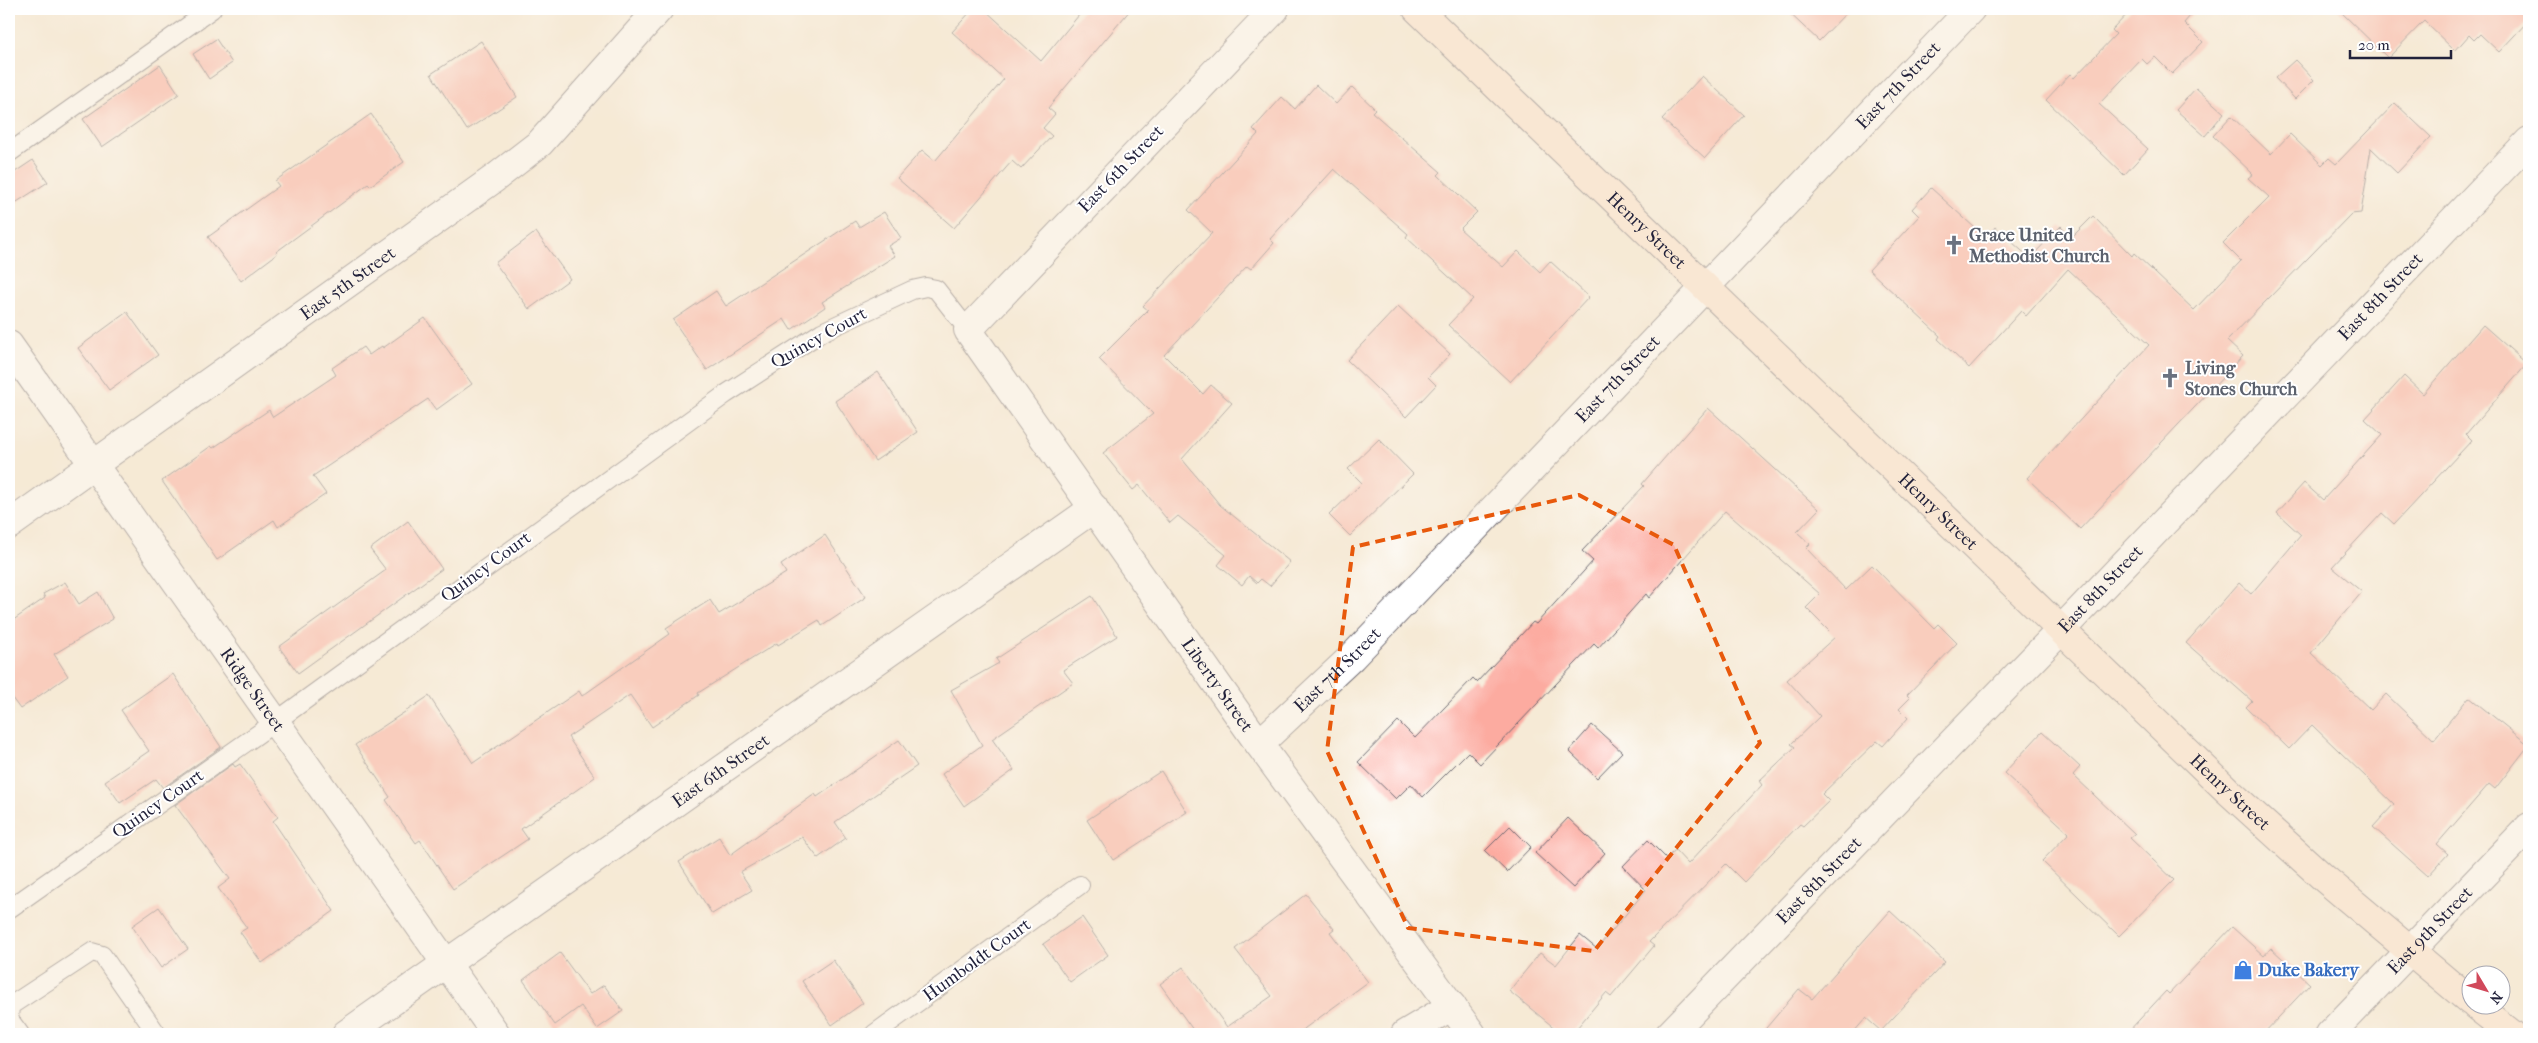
<svg xmlns="http://www.w3.org/2000/svg" width="2538" height="1043" viewBox="0 0 2538 1043" font-family="'IM FELL French Canon',serif">
	<style>
		.building { fill: #fcaba0 }
		.lines { fill: none; stroke-linecap: round; stroke-linejoin: round }
		.lane-casing { stroke: #6c6871; stroke-width: 20 }
		.street-casing { stroke: #6c6871; stroke-width: 30 }
		.secondary-casing { stroke: #6c6871; stroke-width: 30 }
		.lane { stroke: #fff; stroke-width: 18 }
		.street { stroke: #fff; stroke-width: 28 }
		.secondary { stroke: #fde4d1; stroke-width: 28 }
		.marked { fill: none; stroke: #e8590c; stroke-width: 4; stroke-dasharray: 10 6; stroke-linejoin: round }
		.labels { text-anchor: middle; dominant-baseline: central; stroke-width: 4; stroke-linejoin: round; paint-order: stroke }
		.street-label { font-size: 18px; fill: #22223b; stroke: #fff }
		.worship-label { font-size: 18px; font-weight: bold; fill: #5b616d; stroke: #fff; text-anchor: start }
		.shop-label { font-size: 18px; font-weight: bold; fill: #366cbe; stroke: #fff; text-anchor: start }
	</style>
	<rect width="100%" height="100%" fill="#fff"/>
	<filter id="ink" filterUnits="userSpaceOnUse"><feTurbulence type="fractalNoise" baseFrequency=".02" numOctaves="2"/><feDisplacementMap in="SourceGraphic" scale="10" xChannelSelector="R" yChannelSelector="G"/><feConvolveMatrix kernelMatrix="1 2 1 2 8 2 1 2 1" color-interpolation-filters="sRGB"/></filter>
	<filter id="wash" filterUnits="userSpaceOnUse"><feTurbulence type="fractalNoise" baseFrequency=".0096" numOctaves="4" result="noise"/><feDisplacementMap in="SourceGraphic" scale="20" xChannelSelector="R" yChannelSelector="G"/><feGaussianBlur stdDeviation="1.12" result="paint"/><feColorMatrix in="noise" values="0 0 0 0 0 0 0 0 0 0 0 0 0 0 0 0 0 1.4 0 .05"/><feComposite in="paint" operator="in"/></filter>
	<g filter="url(#wash)">
		<rect width="100%" height="100%" fill="#f6ead6"/>
		<g id="blocks">
			<!-- building -->
			<g class="building">
				<path d="M 973,9 L 984,9 L 1041,61 L 1084,9 L 1131,9 L 1048,108 L 1055,114 L 1043,128 L 1052,136 L 1021,169 L 1012,161 L 954,228 L 897,178 L 922,150 L 935,161 L 1004,79 L 952,32 Z"/>
				<path d="M 1785,9 L 1850,9 L 1819,41 Z"/>
				<path d="M 2132,9 L 2196,9 L 2184,23 L 2203,42 L 2172,74 L 2155,57 L 2147,64 L 2142,59 L 2099,104 L 2148,149 L 2124,175 L 2046,100 L 2070,74 L 2074,78 L 2116,34 L 2112,30 Z"/>
				<path d="M 2338,9 L 2529,9 L 2529,20 L 2499,52 L 2480,34 L 2474,40 L 2469,35 L 2455,51 L 2424,21 L 2388,58 Z"/>
				<path d="M 216,39 L 232,63 L 209,79 L 193,54 Z"/>
				<path d="M 481,41 L 517,97 L 467,130 L 431,74 Z"/>
				<path d="M 2295,60 L 2314,80 L 2295,99 L 2275,78 Z"/>
				<path d="M 160,65 L 179,94 L 102,147 L 83,119 Z"/>
				<path d="M 1702,76 L 1744,115 L 1705,158 L 1662,119 Z"/>
				<path d="M 1316,85 L 1336,104 L 1352,87 L 1375,109 L 1372,112 L 1441,172 L 1438,175 L 1477,212 L 1460,229 L 1503,267 L 1518,251 L 1540,272 L 1550,261 L 1589,297 L 1510,382 L 1448,325 L 1473,299 L 1406,237 L 1408,234 L 1334,169 L 1270,239 L 1274,243 L 1251,269 L 1247,266 L 1164,355 L 1203,394 L 1211,385 L 1232,403 L 1182,459 L 1220,505 L 1290,562 L 1270,586 L 1261,579 L 1257,583 L 1249,576 L 1242,585 L 1218,565 L 1226,555 L 1178,516 L 1170,523 L 1139,485 L 1133,490 L 1103,453 L 1153,414 L 1099,359 L 1148,310 L 1143,306 L 1212,233 L 1188,210 L 1258,134 L 1253,129 L 1282,97 L 1295,109 Z"/>
				<path d="M 2196,88 L 2224,113 L 2205,136 L 2176,110 Z"/>
				<path d="M 2395,103 L 2431,137 L 2397,173 L 2371,148 L 2361,213 L 2351,214 L 2227,341 L 2243,356 L 2080,529 L 2027,478 L 2149,345 L 2068,269 L 2026,316 L 2021,311 L 1969,368 L 1938,339 L 1940,336 L 1869,270 L 1919,216 L 1912,209 L 1931,188 L 1986,238 L 1995,227 L 2030,258 L 2061,226 L 2072,237 L 2093,216 L 2132,256 L 2134,253 L 2194,310 L 2241,261 L 2223,243 L 2269,197 L 2248,178 L 2253,174 L 2213,136 L 2231,116 L 2271,154 L 2290,134 L 2322,165 L 2329,158 L 2336,164 Z"/>
				<path d="M 371,114 L 404,162 L 370,186 L 368,184 L 276,252 L 277,254 L 241,281 L 208,237 L 279,186 L 275,181 Z"/>
				<path d="M 33,160 L 48,182 L 9,207 L 9,176 Z"/>
				<path d="M 884,212 L 901,238 L 888,246 L 895,256 L 822,302 L 825,307 L 791,330 L 784,319 L 707,370 L 673,320 L 716,291 L 726,306 L 855,221 L 859,227 Z"/>
				<path d="M 536,232 L 570,279 L 529,309 L 495,263 Z"/>
				<path d="M 1398,306 L 1450,354 L 1428,377 L 1436,385 L 1406,417 L 1347,360 Z"/>
				<path d="M 127,312 L 158,355 L 109,390 L 78,348 Z"/>
				<path d="M 425,318 L 472,384 L 436,410 L 428,399 L 313,476 L 326,494 L 278,527 L 274,520 L 217,560 L 162,481 L 211,446 L 213,448 L 269,410 L 273,417 L 336,375 L 332,368 L 363,347 L 369,355 L 382,346 L 383,348 Z"/>
				<path d="M 2483,325 L 2527,364 L 2466,434 L 2472,440 L 2394,524 L 2382,513 L 2332,567 L 2362,592 L 2311,653 L 2371,710 L 2386,694 L 2434,740 L 2469,697 L 2529,745 L 2495,789 L 2489,784 L 2437,844 L 2448,854 L 2428,876 L 2373,827 L 2394,804 L 2312,725 L 2289,749 L 2246,707 L 2252,701 L 2186,643 L 2239,583 L 2251,594 L 2301,535 L 2277,513 L 2304,483 L 2323,500 L 2382,435 L 2365,419 L 2404,376 L 2423,394 Z"/>
				<path d="M 878,372 L 918,432 L 875,461 L 835,401 Z"/>
				<path d="M 1708,408 L 1819,509 L 1797,532 L 1810,544 L 1806,548 L 1846,590 L 1872,565 L 1934,628 L 1938,624 L 1957,643 L 1907,695 L 1910,698 L 1899,709 L 1908,718 L 1883,746 L 1877,741 L 1822,794 L 1829,801 L 1803,826 L 1800,824 L 1744,882 L 1726,864 L 1649,942 L 1654,946 L 1611,997 L 1606,993 L 1572,1034 L 1562,1034 L 1509,991 L 1540,953 L 1556,965 L 1580,935 L 1597,949 L 1646,890 L 1623,866 L 1648,840 L 1667,859 L 1675,850 L 1688,864 L 1762,785 L 1759,781 L 1795,747 L 1791,744 L 1820,716 L 1787,680 L 1835,637 L 1806,608 L 1820,594 L 1725,511 L 1649,598 L 1646,594 L 1598,648 L 1594,644 L 1480,764 L 1468,752 L 1423,797 L 1411,784 L 1396,799 L 1358,762 L 1398,721 L 1415,738 L 1473,678 L 1477,682 L 1533,622 L 1536,624 L 1593,561 L 1582,551 L 1644,486 L 1642,484 Z"/>
				<path d="M 1379,439 L 1413,474 L 1350,536 L 1329,515 L 1362,483 L 1348,469 Z"/>
				<path d="M 408,521 L 442,569 L 298,673 L 279,647 L 386,570 L 370,549 Z"/>
				<path d="M 825,535 L 866,597 L 822,626 L 819,620 L 778,645 L 777,643 L 698,693 L 699,695 L 652,727 L 630,695 L 568,737 L 595,777 L 521,829 L 528,839 L 453,889 L 420,840 L 416,843 L 386,800 L 390,797 L 355,745 L 429,696 L 473,763 L 579,691 L 582,696 L 670,634 L 666,628 L 710,600 L 719,614 L 786,573 L 781,565 Z"/>
				<path d="M 65,582 L 79,604 L 98,592 L 113,619 L 54,654 L 68,676 L 20,709 L 9,694 L 9,623 L 45,598 L 43,594 Z"/>
				<path d="M 1092,596 L 1117,636 L 1063,670 L 1073,683 L 992,739 L 1014,770 L 964,806 L 942,774 L 982,745 L 951,690 L 999,663 L 996,659 Z"/>
				<path d="M 173,674 L 221,747 L 163,788 L 156,779 L 120,803 L 105,781 L 149,751 L 121,710 Z"/>
				<path d="M 1592,725 L 1622,752 L 1597,778 L 1569,751 Z"/>
				<path d="M 2042,732 L 2080,767 L 2073,775 L 2135,834 L 2130,838 L 2174,880 L 2119,936 L 2042,861 L 2069,833 L 2004,773 Z"/>
				<path d="M 899,740 L 917,766 L 835,822 L 846,838 L 818,858 L 802,837 L 740,872 L 752,890 L 712,914 L 679,862 L 719,837 L 730,855 L 815,794 L 817,797 Z"/>
				<path d="M 233,764 L 235,767 L 240,764 L 278,817 L 273,821 L 334,911 L 262,963 L 240,932 L 247,928 L 218,888 L 230,879 L 175,805 Z"/>
				<path d="M 1161,771 L 1187,812 L 1113,860 L 1087,820 Z"/>
				<path d="M 1568,818 L 1605,853 L 1573,888 L 1535,853 Z"/>
				<path d="M 1510,826 L 1531,847 L 1507,872 L 1485,851 Z"/>
				<path d="M 1306,894 L 1334,929 L 1330,932 L 1368,982 L 1297,1034 L 1196,1034 L 1160,984 L 1183,967 L 1227,1027 L 1272,996 L 1235,949 Z"/>
				<path d="M 159,907 L 188,949 L 161,968 L 132,926 Z"/>
				<path d="M 1890,911 L 1945,962 L 1881,1031 L 1866,1018 L 1852,1034 L 1761,1034 L 1799,989 L 1812,999 Z"/>
				<path d="M 1082,917 L 1108,955 L 1070,982 L 1043,944 Z"/>
				<path d="M 2232,927 L 2264,956 L 2271,948 L 2310,984 L 2263,1034 L 2126,1034 L 2166,991 L 2169,994 Z"/>
				<path d="M 560,953 L 590,994 L 604,985 L 623,1011 L 597,1029 L 581,1006 L 555,1025 L 523,980 Z"/>
				<path d="M 833,960 L 863,1003 L 832,1025 L 802,981 Z"/>
			</g>
		</g>
	</g>
	<g filter="url(#ink)">
		<use href="#blocks" fill-opacity="0" stroke="#6c6871" stroke-width="1"/>
		<g class="lines">
			<defs>
				<g id="lane">
					<path d="M 9,153 L 212,9"/>
					<path d="M 9,909 L 275,722 L 726,394 L 822,332 L 912,290 L 926,287 L 936,289 L 968,330"/>
					<path d="M 20,1034 L 9,1019 L 10,1006 L 92,952 L 102,955 L 157,1034"/>
					<path d="M 874,1034 L 1080,885"/>
				</g>
				<g id="street">
					<path id="s1" d="M 1275,9 L 968,330 L 1259,744 L 1472,1034"/>
					<path id="s2" d="M 9,345 L 496,1034"/>
					<path id="s3" d="M 9,525 L 495,178 L 540,143 L 659,9"/>
					<path id="s4" d="M 1259,744 L 1352,657 L 1971,9"/>
					<path id="s5" d="M 346,1034 L 1094,508"/>
					<path d="M 1405,1034 L 1452,1006"/>
					<path id="s6" d="M 1670,1034 L 2060,631 L 2529,141"/>
					<path id="s7" d="M 2330,1034 L 2529,827"/>
				</g>
				<g id="secondary">
					<path id="s8" d="M 1417,9 L 2227,790 L 2325,879 L 2470,1001"/>
					<path d="M 2476,1006 L 2512,1034"/>
				</g>
			</defs>
			<!-- lane casing -->
			<use href="#lane" class="lane-casing"/>
			<!-- street casing -->
			<use href="#street" class="street-casing"/>
			<!-- secondary casing -->
			<use href="#secondary" class="secondary-casing"/>
			<!-- lane -->
			<use href="#lane" class="lane"/>
			<!-- street -->
			<use href="#street" class="street"/>
			<!-- secondary -->
			<use href="#secondary" class="secondary"/>
		</g>
	</g>
	<!-- marked area -->
	<path d="M0 0H2538V1043H0ZM 1579,495 L 1674,545 L 1760,743 L 1594,951 L 1408,928 L 1327,751 L 1353,547 Z" fill="#f6ead6" fill-opacity=".55" fill-rule="evenodd"/>
	<path class="marked" d="M 1579,495 L 1674,545 L 1760,743 L 1594,951 L 1408,928 L 1327,751 L 1353,547 Z"/>
	<!-- icons -->
	<defs>
		<symbol id="church-bare" viewBox="-9 -9 18 18"><path d="M-1.2-6h2.4v3.5h3.3v2.4h-3.3V6h-2.4V-.1h-3.3v-2.4h3.3Z" fill="#6b7280" stroke="#fff" stroke-width="2.5" paint-order="stroke"/></symbol>
		<symbol id="shop-bare" viewBox="-9 -9 18 18"><path d="M-5-2.5h2.3a2.7 3.5 0 0 1 5.4 0H5L5.5 6h-11ZM-1.5-2.5h3a1.5 2.3 0 0 0-3 0Z" fill="#3f7fe0" stroke="#fff" stroke-width="2.5" paint-order="stroke"/></symbol>
	</defs>
	<g fill-rule="evenodd">
		<use href="#church-bare" x="1940" y="231" width="28" height="28"/>
		<use href="#church-bare" x="2156" y="364" width="28" height="28"/>
		<use href="#shop-bare" x="2229" y="956" width="28" height="28"/>
	</g>
	<g class="labels">
		<!-- street labels -->
		<g class="street-label">
			<text stroke="none"><textPath href="#s4" startOffset="918">East 7th Street</textPath></text>
			<text transform="translate(1121 169) rotate(-46)">East 6th Street</text>
			<text stroke="none"><textPath href="#s8" startOffset="319">Henry Street</textPath></text>
			<text stroke="none"><textPath href="#s3" startOffset="416">East 5th Street</textPath></text>
			<text stroke="none"><textPath href="#s6" startOffset="1024">East 8th Street</textPath></text>
			<text transform="translate(819 338) rotate(-29)">Quincy Court</text>
			<text stroke="none"><textPath href="#s4" startOffset="512">East 7th Street</textPath></text>
			<text stroke="none"><textPath href="#s8" startOffset="724">Henry Street</textPath></text>
			<text transform="translate(486 567) rotate(-36)">Quincy Court</text>
			<text stroke="none"><textPath href="#s6" startOffset="619">East 8th Street</textPath></text>
			<text stroke="none"><textPath href="#s4" startOffset="108">East 7th Street</textPath></text>
			<text stroke="none"><textPath href="#s1" startOffset="878">Liberty Street</textPath></text>
			<text stroke="none"><textPath href="#s2" startOffset="422">Ridge Street</textPath></text>
			<text stroke="none"><textPath href="#s5" startOffset="458">East 6th Street</textPath></text>
			<text stroke="none"><textPath href="#s8" startOffset="1129">Henry Street</textPath></text>
			<text transform="translate(158 804) rotate(-35)">Quincy Court</text>
			<text stroke="none"><textPath href="#s6" startOffset="214">East 8th Street</textPath></text>
			<text stroke="none"><textPath href="#s7" startOffset="144">East 9th Street</textPath></text>
			<text transform="translate(977 960) rotate(-36)">Humboldt Court</text>
		</g>
		<!-- worship labels -->
		<g class="worship-label">
			<text x="1969" y="235">Grace United<tspan x="1969" dy="21">Methodist Church</tspan></text>
			<text x="2185" y="368">Living<tspan x="2185" dy="21">Stones Church</tspan></text>
		</g>
		<!-- shop labels -->
		<g class="shop-label">
			<text x="2258" y="970">Duke Bakery</text>
		</g>
	</g>
	<!-- margin -->
	<rect width="2538" height="1043" fill="none" stroke="#fff" stroke-width="30"/>
	<!-- north arrow -->
	<g transform="translate(2486 990) rotate(128)"><circle r="24" fill="#ffffff" stroke="#a7a7b1"/>
	<path d="M0-4L9 19L0 12L-9 19Z" fill="#d1495b"/>
	<text y="-8" font-size="14" font-weight="bold" text-anchor="middle" fill="#22223b">N</text>
	</g>
	<!-- scale -->
	<path d="M2350 50v8h101v-8" fill="none" stroke="#22223b" stroke-width="2.5"/>
	<text x="2358" y="50" font-size="15" fill="#22223b" stroke="#ffffff" stroke-width="4" paint-order="stroke">20 m</text>
</svg>
